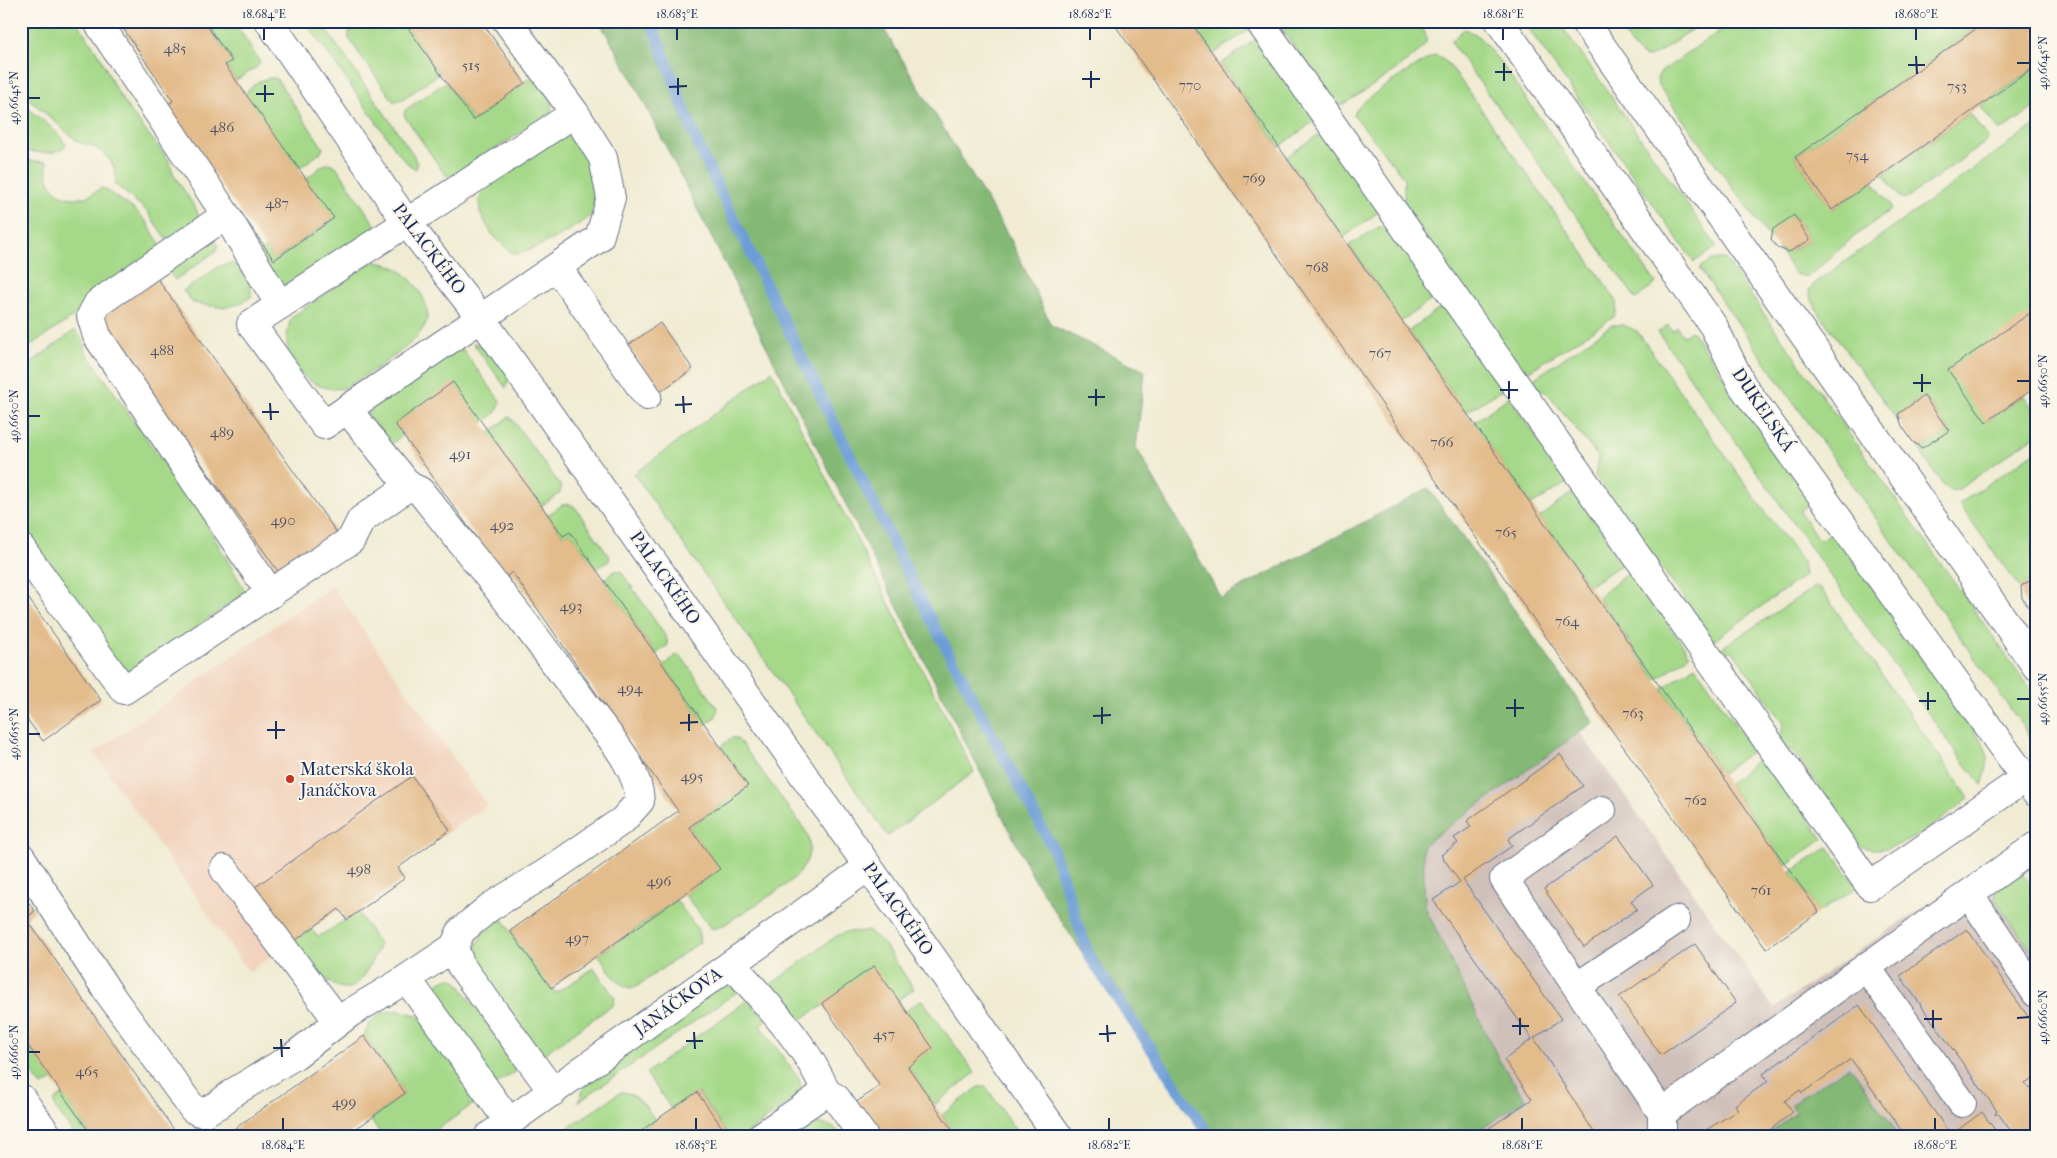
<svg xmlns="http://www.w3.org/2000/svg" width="2057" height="1158" viewBox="0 0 2057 1158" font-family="'IM FELL French Canon',serif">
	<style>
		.built { fill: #f2d4be }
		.industrial { fill: #cfc0ba }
		.green { fill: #a5d989; stroke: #608474 }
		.forest { fill: #84b975; stroke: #50746a }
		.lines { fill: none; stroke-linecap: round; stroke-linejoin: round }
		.stream { stroke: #6d9dd7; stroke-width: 11 }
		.building { fill: #e3bc8c }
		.minor-casing { stroke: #667187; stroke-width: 30 }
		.minor { stroke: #fff; stroke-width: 28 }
		.ticks { fill: none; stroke: #1b2f5e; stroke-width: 2 }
		.poi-dot { fill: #c8321e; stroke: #fbf7ec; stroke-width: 2 }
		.labels { text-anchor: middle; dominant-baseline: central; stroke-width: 4; stroke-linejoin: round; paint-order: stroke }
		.number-label { font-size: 15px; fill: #4d526a }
		.street-label { font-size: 18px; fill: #1b2f5e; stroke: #fbf7ec }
		.poi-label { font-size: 18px; fill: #1b2f5e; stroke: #fbf7ec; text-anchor: start }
		.neatline { fill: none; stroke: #1b2f5e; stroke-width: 2 }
		.ticks-label { font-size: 12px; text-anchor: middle; fill: #1b2f5e }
	</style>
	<rect width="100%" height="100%" fill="#fbf7ec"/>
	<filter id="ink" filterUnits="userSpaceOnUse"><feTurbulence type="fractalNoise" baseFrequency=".02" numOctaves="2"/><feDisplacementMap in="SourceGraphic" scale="10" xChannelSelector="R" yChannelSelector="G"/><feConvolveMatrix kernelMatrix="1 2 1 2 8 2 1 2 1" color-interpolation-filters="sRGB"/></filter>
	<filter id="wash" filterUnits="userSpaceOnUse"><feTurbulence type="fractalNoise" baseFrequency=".0096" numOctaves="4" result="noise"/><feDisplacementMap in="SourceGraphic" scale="20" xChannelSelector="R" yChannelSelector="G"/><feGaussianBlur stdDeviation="1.12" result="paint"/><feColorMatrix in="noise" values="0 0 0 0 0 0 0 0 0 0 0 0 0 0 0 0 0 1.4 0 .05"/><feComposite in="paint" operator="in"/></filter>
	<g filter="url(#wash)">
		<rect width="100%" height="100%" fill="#f0ebd2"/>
		<!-- built -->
		<path class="built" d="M 332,586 L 487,805 L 249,972 L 94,753 Z"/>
		<!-- industrial -->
		<path class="industrial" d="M 1580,732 L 1774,1008 L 1976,871 L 2036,957 L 2036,1084 L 1997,1112 L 2015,1137 L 1900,1137 L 1850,1066 L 1792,1103 L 1797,1113 L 1764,1137 L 1470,1137 L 1525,1099 L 1499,1060 L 1424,907 L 1423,845 Z"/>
		<!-- green -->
		<g class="green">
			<path d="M 21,21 L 76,21 L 100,56 L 114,86 L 129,110 L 168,159 L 174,175 L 196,209 L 200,221 L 170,245 L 147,211 L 115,184 C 118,166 108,154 92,146 C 87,144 82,144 77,141 L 21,92 Z"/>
			<path d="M 204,21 L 234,21 L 260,62 L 257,67 L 236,80 L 225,65 L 232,60 Z"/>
			<path d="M 305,21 L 320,21 L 413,154 L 417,164 L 416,169 L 408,164 L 399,154 Z"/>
			<path d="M 362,21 L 403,21 L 440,73 L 403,99 L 394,102 L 349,39 L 349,32 Z"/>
			<path d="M 1190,21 L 1243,21 L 1249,30 L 1213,54 Z"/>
			<path d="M 1276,21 L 1417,21 C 1421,27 1428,34 1426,42 C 1422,55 1356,97 1342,105 L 1337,104 L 1329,96 Z"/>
			<path d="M 1523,21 L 1558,21 L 1717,247 L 1694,262 Z"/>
			<path d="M 1619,21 L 1704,21 L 1655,55 C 1651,56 1647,58 1643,56 C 1635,52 1621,30 1619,21 Z"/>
			<path d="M 1733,21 L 1987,21 L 1795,157 L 1832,210 L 1872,181 L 1890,204 L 1891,209 L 1850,240 L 1808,277 L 1795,274 L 1778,248 L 1789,252 L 1810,240 L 1795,216 L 1771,240 L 1658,85 L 1657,78 L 1661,72 Z"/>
			<path d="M 1464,29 L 1477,35 L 1501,63 L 1656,283 L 1636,299 L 1453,45 L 1451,41 Z"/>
			<path d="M 1256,39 L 1317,119 L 1279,147 L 1221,64 Z"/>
			<path d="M 1436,55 L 1449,64 L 1613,295 C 1617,304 1618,309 1614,317 L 1521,376 L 1404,205 L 1404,178 L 1354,115 C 1357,100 1416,67 1431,57 Z"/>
			<path d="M 2036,67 L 2036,106 L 2004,129 L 1999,130 L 1980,106 Z"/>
			<path d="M 535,74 C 544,86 554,96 551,113 L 452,177 L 446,175 L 441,169 L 404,115 L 405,110 L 446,82 L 473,120 Z"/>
			<path d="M 268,78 L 276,78 L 323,148 L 320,153 L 298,169 L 245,94 L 257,82 Z"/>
			<path d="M 21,102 C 36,117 56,127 66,145 C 57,157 35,151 21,151 Z"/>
			<path d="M 1970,113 L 1987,136 L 1986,142 L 1908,197 L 1904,199 L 1900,197 L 1883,174 Z"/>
			<path d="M 2036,124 L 2036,309 L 1986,422 L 2024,396 L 2036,413 L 2036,435 L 1959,489 L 1950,491 L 1946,488 L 1925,459 L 1918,445 L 1922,448 L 1949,430 L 1924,396 L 1898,414 L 1900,421 L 1898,421 L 1818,312 L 1810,296 L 1809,290 L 1814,284 Z"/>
			<path d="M 1325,130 L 1380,207 L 1377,213 L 1343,238 L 1286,157 Z"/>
			<path d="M 568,133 L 580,138 L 605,188 C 601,196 598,206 593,213 C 585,224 526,255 513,254 L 492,234 L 480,213 L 479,199 L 486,183 Z"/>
			<path d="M 21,160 L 47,162 C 43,196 76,209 101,188 L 105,189 L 135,210 L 145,220 L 161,246 L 82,311 L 21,352 Z"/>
			<path d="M 329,163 L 336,166 L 375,225 L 371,233 L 301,288 L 280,286 L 257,254 L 266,248 L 275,260 L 333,219 L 306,179 L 322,166 Z"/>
			<path d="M 1379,227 L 1388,228 L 1396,233 L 1437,296 L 1401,321 L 1349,245 Z"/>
			<path d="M 215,242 L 218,244 L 216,251 L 175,280 L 167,269 L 200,246 Z"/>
			<path d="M 1725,259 L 2036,697 L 2036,745 L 1699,268 L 1712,260 Z"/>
			<path d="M 375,262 C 394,264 404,271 416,286 C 424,296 431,313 425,325 C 415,347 368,373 347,387 C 325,395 296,377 289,355 C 285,341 287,329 292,317 L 368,264 Z"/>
			<path d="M 232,263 C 243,267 253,285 251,297 C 227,312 220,307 193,303 L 183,291 L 220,266 Z"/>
			<path d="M 1446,303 L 1502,390 L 1466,412 L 1409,331 Z"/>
			<path d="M 1612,325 L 1623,325 L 1637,331 L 1760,505 L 1803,562 L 1805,575 L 1713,641 L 1704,637 L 1703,625 L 1595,476 L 1598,457 L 1547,392 L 1525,385 Z"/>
			<path d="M 1668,325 L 1672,331 L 1677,327 L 1683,336 L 1692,331 L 1812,503 L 1801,510 L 1801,513 L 1817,538 L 1821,539 L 1833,532 L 1984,745 C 1990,759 1987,771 1982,785 L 1952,747 L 1658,332 Z"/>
			<path d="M 75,330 L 84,342 L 84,349 L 169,471 L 181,473 L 210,516 L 206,524 L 246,592 L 125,678 L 21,530 L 21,353 L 31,363 Z"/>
			<path d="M 458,343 L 500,401 C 500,412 490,417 482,423 L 453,383 L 403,435 L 390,445 L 366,413 L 366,402 Z"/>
			<path d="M 473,343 L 491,349 L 511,372 L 506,388 Z"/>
			<path d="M 772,371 L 974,772 L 888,836 L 634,474 Z"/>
			<path d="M 1509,397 L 1568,482 L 1532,505 L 1473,423 Z"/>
			<path d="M 509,417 L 512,419 L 560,485 L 561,490 L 559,494 L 541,506 L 489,433 Z"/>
			<path d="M 2036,451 L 2036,577 L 2022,586 L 2022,591 L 1959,504 Z"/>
			<path d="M 1574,491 L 1625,562 L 1589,586 L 1540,517 Z"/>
			<path d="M 569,504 L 574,506 L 610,557 L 609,561 L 596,569 L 570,532 L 563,536 L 548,515 L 562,505 Z"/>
			<path d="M 615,571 L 621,571 L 666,637 L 668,645 L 656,654 L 603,580 Z"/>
			<path d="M 1630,571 L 1690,655 L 1656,680 L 1598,597 Z"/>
			<path d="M 1816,586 L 1821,589 L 1969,798 C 1943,818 1890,866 1855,843 C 1842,835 1839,817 1832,805 C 1822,788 1807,772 1796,755 L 1792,751 L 1785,749 L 1780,737 L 1784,724 L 1732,650 L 1720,656 L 1717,651 Z"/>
			<path d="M 676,655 L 681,656 L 718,709 L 715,718 L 705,725 L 664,666 Z"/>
			<path d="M 1695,666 L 1753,750 L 1722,774 L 1662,689 Z"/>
			<path d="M 732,738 L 736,738 L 741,743 L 807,833 C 818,867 789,883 765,899 C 750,908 736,917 722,926 L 712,929 L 684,894 L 719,869 L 689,827 L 748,786 L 720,747 Z"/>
			<path d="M 1761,757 L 1823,839 L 1786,865 L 1729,784 Z"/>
			<path d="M 1828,847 L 1857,887 L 1819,912 L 1791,872 Z"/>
			<path d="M 2020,871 L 2036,893 L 2036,957 L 1995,899 L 1995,892 Z"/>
			<path d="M 676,900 L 698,930 L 700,942 L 636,987 C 620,993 607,966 599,955 Z"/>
			<path d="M 358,912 L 379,944 L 378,949 C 372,960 366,974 358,983 C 339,1004 302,956 290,944 L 311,929 L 318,937 Z"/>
			<path d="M 500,914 L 510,931 L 556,993 L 594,968 L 615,998 L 613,1005 L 542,1055 L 471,963 C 475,944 485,926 500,914 Z"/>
			<path d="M 868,931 L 884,944 L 914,989 L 898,1000 L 824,1005 L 793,1024 L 773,997 L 770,985 L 835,937 L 846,932 Z"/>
			<path d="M 450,978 L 456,980 L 518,1067 L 516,1071 L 495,1085 L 434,997 C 433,986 439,981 450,978 Z"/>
			<path d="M 728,980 L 737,992 L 578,1102 L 587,1081 Z"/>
			<path d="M 748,1000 L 766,1020 L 760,1026 L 799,1079 L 801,1087 L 795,1097 L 743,1137 L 729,1137 L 698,1092 L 672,1110 L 646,1073 Z"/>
			<path d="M 922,1000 L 975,1073 L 934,1105 L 908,1067 L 906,1011 L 917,1002 Z"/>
			<path d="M 397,1010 L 416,1015 L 423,1021 L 472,1085 L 476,1102 L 426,1137 L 383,1137 L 370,1119 L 405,1093 L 364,1036 C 370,1019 378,1012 397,1010 Z"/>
			<path d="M 21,1035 L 53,1080 L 43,1086 L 40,1084 L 21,1058 Z"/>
			<path d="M 984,1086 L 987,1088 L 1020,1137 L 957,1137 L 942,1115 L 979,1087 Z"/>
			<path d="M 621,1092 C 638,1093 646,1108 656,1120 L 633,1137 L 561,1137 L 562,1132 Z"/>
			<path d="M 63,1094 L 93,1137 L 76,1137 L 55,1108 L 54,1101 Z"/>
			<path d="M 822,1124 C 832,1126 838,1129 844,1137 L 793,1137 L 811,1126 Z"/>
		</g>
		<!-- forest -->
		<g class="forest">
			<path d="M 599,21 L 879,21 L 1011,240 L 1051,325 L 1145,371 L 1136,447 L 1221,598 L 1428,488 L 1594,722 L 1423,845 L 1425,907 L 1499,1060 L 1525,1099 L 1470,1137 L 1204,1137 L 1035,881 L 631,77 Z"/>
			<path d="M 1850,1066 L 1900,1137 L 1764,1137 L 1796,1113 L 1791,1104 Z"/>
		</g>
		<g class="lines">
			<!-- stream -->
			<path class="stream" d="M 651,21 L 699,148 L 927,612 L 1053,849 L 1089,956 L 1210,1137"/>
		</g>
		<g id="blocks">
			<!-- building -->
			<g class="building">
				<path d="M 118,21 L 204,21 L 232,61 L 225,65 L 334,218 L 274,260 L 166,106 L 173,101 Z"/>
				<path d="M 403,21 L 481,21 L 525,83 L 473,120 Z"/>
				<path d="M 1112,21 L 1190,21 L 1819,912 L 1766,949 Z"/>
				<path d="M 1987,21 L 2036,21 L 2036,66 L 1832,210 L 1795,157 Z"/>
				<path d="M 1794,215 L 1810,240 L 1789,252 L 1778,248 L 1771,240 L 1773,229 Z"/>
				<path d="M 157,278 L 337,533 L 280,574 L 99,320 Z"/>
				<path d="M 2036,309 L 2036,387 L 1986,422 L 1948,370 Z"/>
				<path d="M 660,323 L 693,369 L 660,392 L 627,346 Z"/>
				<path d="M 453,382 L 563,536 L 570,532 L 748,786 L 689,827 L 720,869 L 551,988 L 510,931 L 678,811 L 512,572 L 505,578 L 395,424 Z"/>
				<path d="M 1924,396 L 1949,431 L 1922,448 L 1913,442 L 1902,426 L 1898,414 Z"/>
				<path d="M 2036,577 L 2036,618 L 2022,598 L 2021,586 Z"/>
				<path d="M 21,588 L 101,700 L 43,741 L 21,711 Z"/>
				<path d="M 1560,754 L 1583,786 L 1508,839 L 1512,846 L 1463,880 L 1561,1019 L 1534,1038 L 1597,1137 L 1559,1137 L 1554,1129 L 1543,1137 L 1476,1137 L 1532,1099 L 1504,1060 L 1532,1039 L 1433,900 L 1460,882 L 1441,855 L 1458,843 L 1454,838 L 1471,827 L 1467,821 Z"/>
				<path d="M 412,776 L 450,830 L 398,868 L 405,878 L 358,912 L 347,920 L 339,909 L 286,947 L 248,892 Z"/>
				<path d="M 1618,836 L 1653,885 L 1631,901 L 1637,909 L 1584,947 L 1544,889 Z"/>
				<path d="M 21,892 L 35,911 L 26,918 L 179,1137 L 93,1137 L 21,1036 Z"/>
				<path d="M 1967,929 L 2036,1028 L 2036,1077 L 2025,1084 L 2029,1089 L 2036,1084 L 2036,1137 L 2015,1137 L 1998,1113 L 1996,1115 L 1995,1113 L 1997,1111 L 1900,976 Z"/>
				<path d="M 1695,944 L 1736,1003 L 1661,1055 L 1619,997 Z"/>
				<path d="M 874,966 L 933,1048 L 908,1067 L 957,1137 L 879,1137 L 855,1103 L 880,1086 L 822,1003 Z"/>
				<path d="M 1859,1005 L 1951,1135 L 1982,1112 L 2000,1137 L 1906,1137 L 1851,1059 L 1802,1093 L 1800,1090 L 1785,1101 L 1793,1112 L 1761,1137 L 1707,1137 L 1703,1132 L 1738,1110 L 1735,1105 L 1768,1081 L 1763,1074 Z"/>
				<path d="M 364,1036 L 405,1093 L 370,1119 L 344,1137 L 223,1137 Z"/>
				<path d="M 697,1092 L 729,1137 L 633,1137 L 656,1120 Z"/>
			</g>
		</g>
	</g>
	<g filter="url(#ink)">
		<use href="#blocks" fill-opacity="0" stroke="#667187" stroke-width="1"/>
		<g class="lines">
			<defs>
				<g id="minor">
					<path d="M 97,21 L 226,215 L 280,305"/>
					<path d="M 269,21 L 407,223 L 481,318 L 1059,1137"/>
					<path d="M 507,21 L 575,113 L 251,324 L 324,425 L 599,238 L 611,198 L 603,158 L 575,113"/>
					<path d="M 1259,21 L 1870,886 L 2025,778"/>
					<path d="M 1499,21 L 1714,327 L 1742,385 L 2035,792"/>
					<path d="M 1584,21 L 2036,666"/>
					<path d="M 226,215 L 98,303 L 91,316 L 97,336 L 271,594"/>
					<path d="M 557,267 L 647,396"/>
					<path d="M 347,409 L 409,486 L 420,491 C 477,562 534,633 587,707 C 607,734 638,766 640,801 L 623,820 L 546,873 L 490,907 L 461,931 L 454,947 L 461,966 L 553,1092"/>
					<path d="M 21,548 L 124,690 L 351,540 L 361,520 L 409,486"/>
					<path d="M 1602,810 L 1504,879 L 1662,1113 L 2036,846"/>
					<path d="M 21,857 L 108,992 L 193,1109 L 199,1112 L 205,1112 L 219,1104 L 234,1092 L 294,1056 L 350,1013 L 403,981 L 454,947"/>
					<path d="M 224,869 L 338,1021"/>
					<path d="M 1969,894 L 2036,993"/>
					<path d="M 732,964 C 765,1003 808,1045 826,1092"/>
					<path d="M 1867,968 L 1962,1103"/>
					<path d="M 407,979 L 509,1122"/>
					<path d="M 1578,986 L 1676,920"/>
					<path d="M 21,1098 L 49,1137"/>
					<path d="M 488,1137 L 868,867"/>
					<path d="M 760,1137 L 826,1092 L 836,1098 L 864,1137"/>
					<path d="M 1662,1137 L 1662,1113"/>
				</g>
			</defs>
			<!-- minor casing -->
			<use href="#minor" class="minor-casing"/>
			<!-- minor -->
			<use href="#minor" class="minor"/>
		</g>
	</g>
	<!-- ticks -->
	<path class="ticks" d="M 264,28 L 264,40M 677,28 L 677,40M 1090,28 L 1090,40M 1503,28 L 1503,40M 1916,28 L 1916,40M 1916,56 L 1917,74M 1504,63 L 1504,81M 2017,63 L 2030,63M 1908,65 L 1925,65M 1091,71 L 1091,88M 1495,72 L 1512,72M 678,78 L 678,95M 1082,79 L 1100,79M 265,85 L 265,102M 669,87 L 687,86M 256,94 L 274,94M 28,98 L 40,98M 1922,374 L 1922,392M 1509,381 L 1509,399M 2017,381 L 2030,381M 1913,383 L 1931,383M 1096,389 L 1096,406M 1500,390 L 1518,390M 683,396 L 684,413M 1088,397 L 1105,397M 270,403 L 271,420M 675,405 L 692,404M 262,412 L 279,412M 28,416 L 40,416M 1928,692 L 1928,710M 1515,699 L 1515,717M 2017,699 L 2030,699M 1919,701 L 1936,701M 1102,707 L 1102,724M 1506,708 L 1524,708M 689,714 L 689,731M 1093,716 L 1111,715M 276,721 L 276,739M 680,723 L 698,722M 267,730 L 285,730M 28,734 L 40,734M 1933,1010 L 1933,1028M 1520,1018 L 1520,1035M 2017,1018 L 2030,1017M 1924,1019 L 1942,1019M 1107,1025 L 1108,1042M 1512,1026 L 1529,1026M 694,1032 L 695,1049M 1099,1034 L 1116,1033M 281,1039 L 282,1057M 686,1041 L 703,1041M 273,1048 L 290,1048M 28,1052 L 40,1052M 283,1118 L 283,1130M 696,1118 L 696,1130M 1109,1118 L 1109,1130M 1522,1118 L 1522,1130M 1935,1118 L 1935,1130"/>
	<!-- markers -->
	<circle class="poi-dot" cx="290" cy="779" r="5"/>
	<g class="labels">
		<!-- number labels -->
		<g class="number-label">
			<text x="175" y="48">485</text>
			<text x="471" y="65">515</text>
			<text x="1190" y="85">770</text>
			<text x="1957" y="86">753</text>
			<text x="222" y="127">486</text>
			<text x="1857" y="155">754</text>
			<text x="1254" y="178">769</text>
			<text x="277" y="203">487</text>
			<text x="1317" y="267">768</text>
			<text x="162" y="350">488</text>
			<text x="1380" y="353">767</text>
			<text x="222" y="432">489</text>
			<text x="1442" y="442">766</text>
			<text x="460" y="454">491</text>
			<text x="283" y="520">490</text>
			<text x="502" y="525">492</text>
			<text x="1506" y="532">765</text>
			<text x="571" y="606">493</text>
			<text x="1567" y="621">764</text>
			<text x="630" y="688">494</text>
			<text x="1633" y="713">763</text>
			<text x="692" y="776">495</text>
			<text x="1696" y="800">762</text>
			<text x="359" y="869">498</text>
			<text x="659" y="881">496</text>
			<text x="1761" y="890">761</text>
			<text x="577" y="938">497</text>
			<text x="884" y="1034">457</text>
			<text x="87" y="1071">465</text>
			<text x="344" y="1102">499</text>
		</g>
		<!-- street labels -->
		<g class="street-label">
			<text transform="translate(429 249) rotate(53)">PALACKÉHO</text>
			<text transform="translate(1763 410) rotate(56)">DUKELSKÁ</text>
			<text transform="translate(665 578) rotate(55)">PALACKÉHO</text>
			<text transform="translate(898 909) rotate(55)">PALACKÉHO</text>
			<text transform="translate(678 1002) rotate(-36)">JANÁČKOVA</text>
		</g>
		<!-- poi labels -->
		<g class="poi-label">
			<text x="300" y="769">Materská škola<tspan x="300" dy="21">Janáčkova</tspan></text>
		</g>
	</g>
	<!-- margin -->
	<rect width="2057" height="1158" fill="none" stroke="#fbf7ec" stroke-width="55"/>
	<rect x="28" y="28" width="2002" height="1102" class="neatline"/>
	<g class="ticks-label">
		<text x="264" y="18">18.684°E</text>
		<text x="677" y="18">18.683°E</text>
		<text x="1090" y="18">18.682°E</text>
		<text x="1503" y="18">18.681°E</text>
		<text x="1916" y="18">18.680°E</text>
		<text transform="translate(2043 63) rotate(-90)" y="4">49.6645°N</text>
		<text transform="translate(14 98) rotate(-90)" y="4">49.6645°N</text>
		<text transform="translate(2043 381) rotate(-90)" y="4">49.6650°N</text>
		<text transform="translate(14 416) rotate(-90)" y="4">49.6650°N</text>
		<text transform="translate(2043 699) rotate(-90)" y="4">49.6655°N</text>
		<text transform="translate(14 734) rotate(-90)" y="4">49.6655°N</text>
		<text transform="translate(2043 1017) rotate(-90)" y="4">49.6660°N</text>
		<text transform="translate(14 1052) rotate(-90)" y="4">49.6660°N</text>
		<text x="283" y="1149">18.684°E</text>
		<text x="696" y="1149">18.683°E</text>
		<text x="1109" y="1149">18.682°E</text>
		<text x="1522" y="1149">18.681°E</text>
		<text x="1935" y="1149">18.680°E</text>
	</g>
</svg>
